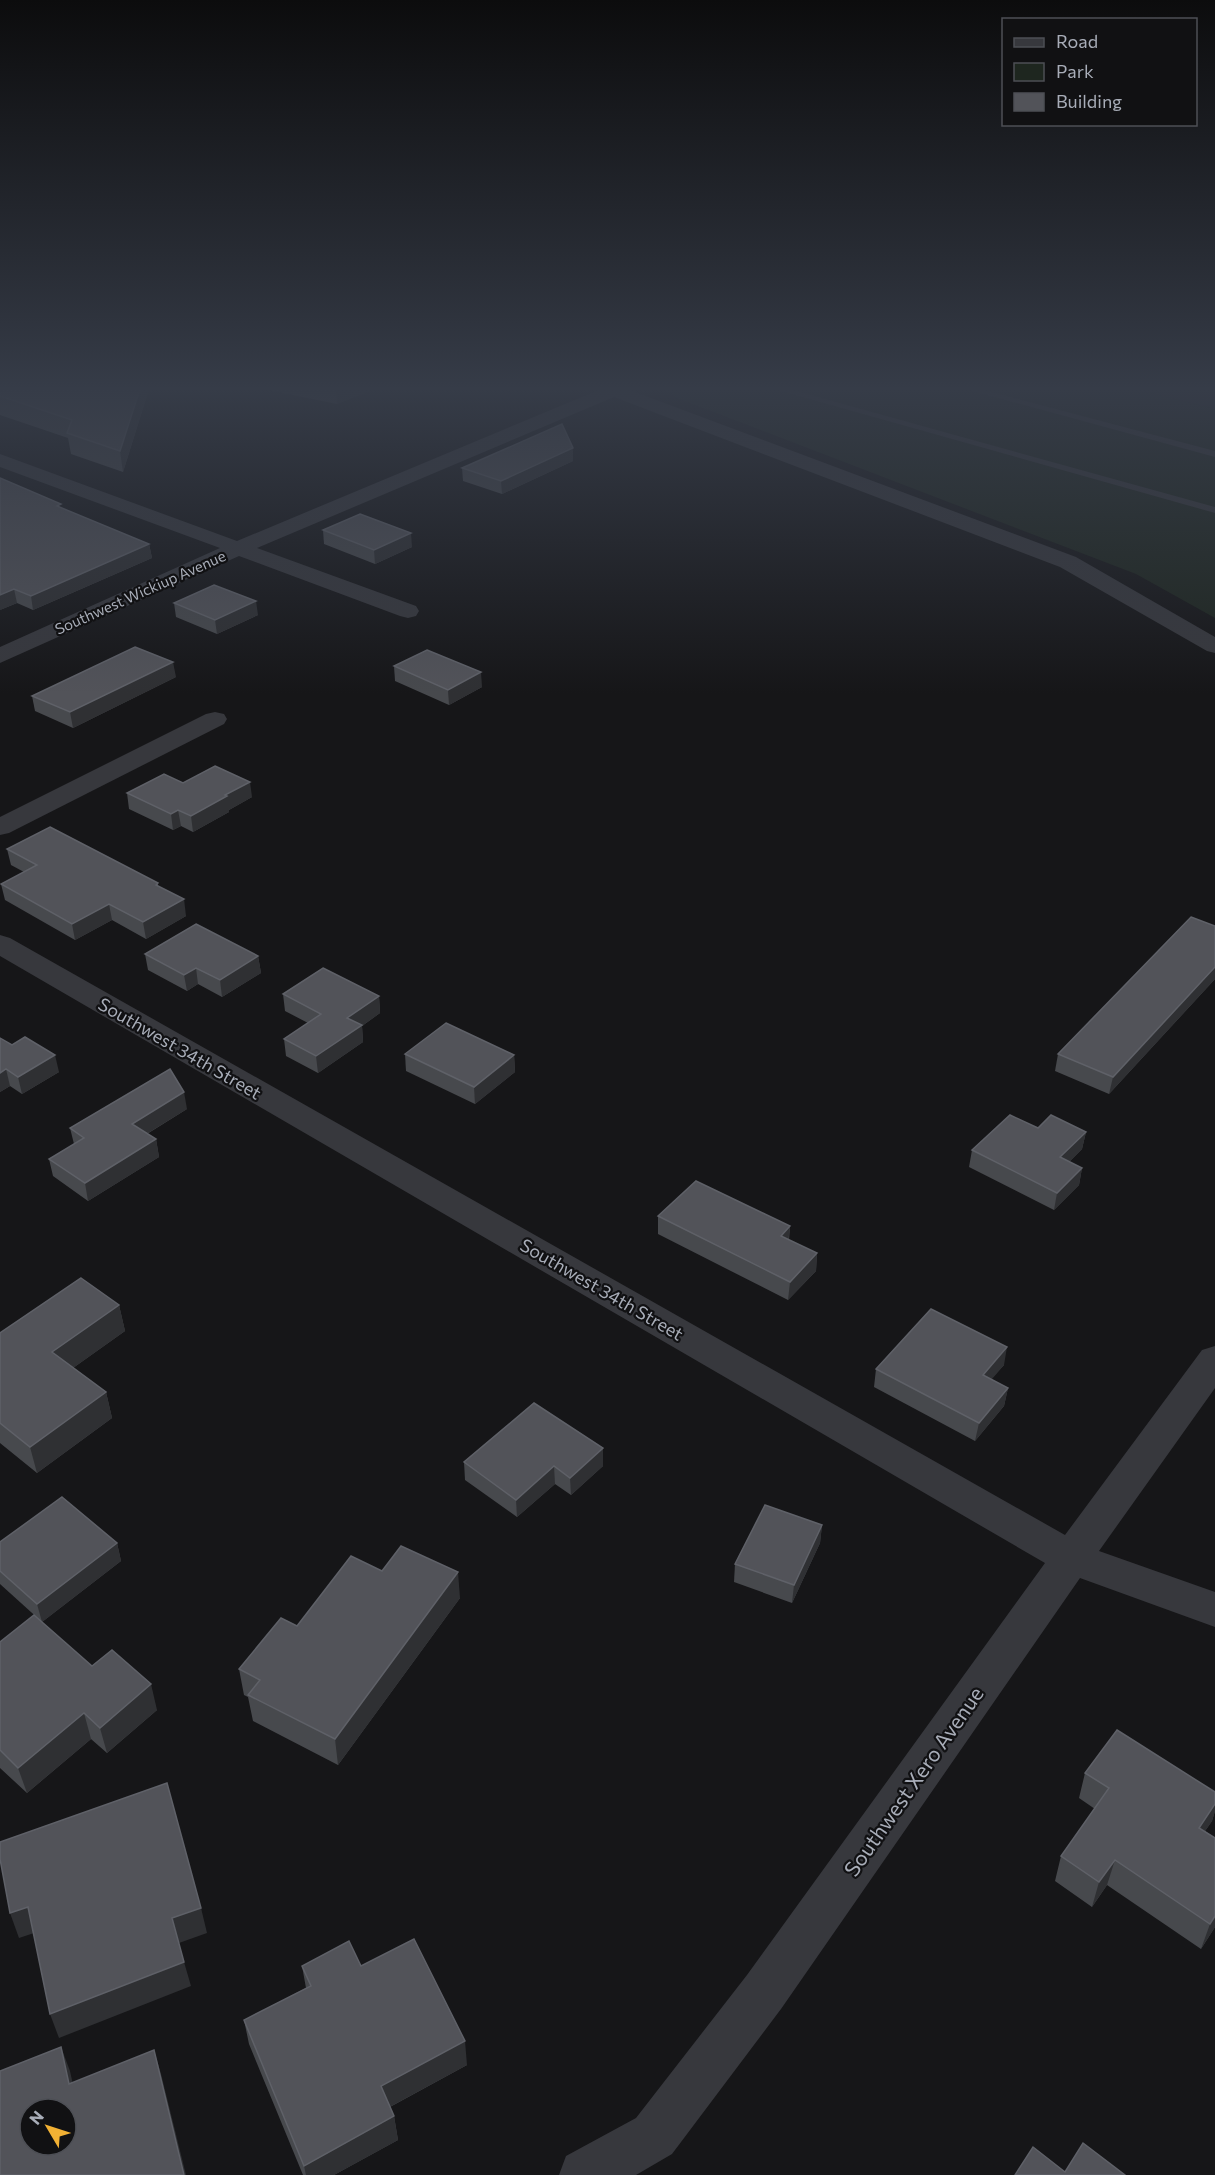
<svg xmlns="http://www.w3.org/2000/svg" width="1215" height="2175" viewBox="0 0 1215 2175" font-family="Commissioner,sans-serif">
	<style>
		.built { fill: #222225 }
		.green { fill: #1e261f }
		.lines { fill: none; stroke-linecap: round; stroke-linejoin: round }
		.service { fill: #37383d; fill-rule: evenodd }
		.minor { fill: #37383d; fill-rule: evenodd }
		.wall { fill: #47494d }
		.shaded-wall { fill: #2f3033 }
		.building { fill: #525359; stroke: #5f6168; stroke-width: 1.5; fill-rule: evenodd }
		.labels { text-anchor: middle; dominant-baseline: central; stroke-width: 4.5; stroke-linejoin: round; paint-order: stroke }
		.far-street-label { font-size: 15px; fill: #a8adb8; stroke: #111113 }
		.street-label { font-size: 18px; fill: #a8adb8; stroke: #111113 }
		.near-street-label { font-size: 21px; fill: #a8adb8; stroke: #111113 }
	</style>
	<rect width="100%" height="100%" fill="#161618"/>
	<!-- built -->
	<path class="built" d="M 1135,389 L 1215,389 L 1215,409 Z"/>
	<!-- green -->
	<path class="green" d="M 663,389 L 1135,389 L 1215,409 L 1215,618 L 1136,574 L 677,398 Z"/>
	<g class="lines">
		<!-- service -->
		<g class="service">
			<path d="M 774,389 L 789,389 L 1215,507 L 1215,513 Z"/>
			<path d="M 965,389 L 980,389 L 1215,451 L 1215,457 Z"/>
		</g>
		<!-- minor -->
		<g class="minor">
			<path d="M 601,389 L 627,389 L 1076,557 L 1215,637 L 1215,653 L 1207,651 L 1060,567 L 614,397 L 257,548 L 416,606 L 419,611 L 416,616 L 408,618 L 400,616 L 239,556 L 0,663 L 0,647 L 220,548 L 0,467 L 0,454 L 237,541 Z"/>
			<path d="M 215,712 L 224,714 L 227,719 L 224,724 L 9,833 L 0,835 L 0,817 L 206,714 Z"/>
			<path d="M 0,935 L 10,938 L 1065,1535 L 1202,1350 L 1215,1346 L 1215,1388 L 1099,1551 L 1215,1592 L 1215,1627 L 1080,1578 L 781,2009 L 672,2154 L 636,2175 L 559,2175 L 566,2156 L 636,2118 L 747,1975 L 1045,1563 L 0,956 Z"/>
		</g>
	</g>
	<!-- wall -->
	<g class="wall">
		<path d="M 0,389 L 149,389 L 123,472 L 71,454 L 68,438 L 0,415 Z"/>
		<path d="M 263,389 L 374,389 L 337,404 Z"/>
		<path d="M 573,461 L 502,494 L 463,481 L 462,468 Z"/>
		<path d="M 62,508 L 149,544 L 152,558 L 33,610 L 17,603 L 0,610 Z"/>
		<path d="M 323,530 L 412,547 L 375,564 L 324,544 Z"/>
		<path d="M 174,603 L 258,615 L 217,634 L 176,617 Z"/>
		<path d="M 394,666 L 482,687 L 449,705 L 395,681 Z"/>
		<path d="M 176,677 L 73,728 L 35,711 L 32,696 Z"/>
		<path d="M 183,783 L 252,797 L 229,810 L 229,812 L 193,832 L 181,826 L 173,830 L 129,809 L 127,793 Z"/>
		<path d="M 7,849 L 158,883 L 158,886 L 186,916 L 146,939 L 112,920 L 75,940 L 5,900 L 1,884 L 24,872 L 11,865 Z"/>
		<path d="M 1215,926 L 1215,979 L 1109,1094 L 1055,1071 L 1058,1054 Z"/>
		<path d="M 145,954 L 258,956 L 261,973 L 222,997 L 198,984 L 187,991 L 148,970 Z"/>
		<path d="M 283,994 L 379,996 L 380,1013 L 362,1026 L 363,1042 L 318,1073 L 286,1056 L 284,1039 L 308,1023 L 285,1011 Z"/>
		<path d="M 12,1045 L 59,1072 L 22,1094 L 10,1086 L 0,1092 Z"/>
		<path d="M 405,1054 L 514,1055 L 515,1072 L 475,1104 L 406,1071 Z"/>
		<path d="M 187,1109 L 147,1134 L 156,1139 L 159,1157 L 88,1201 L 53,1176 L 49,1159 L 74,1144 L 70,1128 Z"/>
		<path d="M 1038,1128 L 1086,1132 L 1082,1149 L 1069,1162 L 1082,1168 L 1079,1185 L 1054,1210 L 969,1167 L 972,1150 Z"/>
		<path d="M 658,1216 L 790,1226 L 789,1240 L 817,1253 L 816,1271 L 788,1300 L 658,1234 Z"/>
		<path d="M 119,1305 L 125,1331 L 73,1368 L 106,1392 L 112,1418 L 37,1473 L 0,1443 L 0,1333 Z"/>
		<path d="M 1004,1365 L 991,1379 L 1008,1388 L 1004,1406 L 975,1441 L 874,1387 L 876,1369 Z"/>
		<path d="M 464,1462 L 603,1466 L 571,1495 L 555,1484 L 517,1517 L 465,1480 Z"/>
		<path d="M 822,1525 L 820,1543 L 792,1603 L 734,1582 L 735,1564 Z"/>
		<path d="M 0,1542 L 117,1543 L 121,1561 L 42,1622 L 0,1584 Z"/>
		<path d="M 382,1571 L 460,1598 L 338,1765 L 253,1721 L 248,1697 L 244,1695 L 239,1669 L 297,1626 Z"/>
		<path d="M 0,1642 L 92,1666 L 157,1710 L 107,1753 L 91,1739 L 27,1793 L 0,1768 Z"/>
		<path d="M 1085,1773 L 1215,1792 L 1215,1811 L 1212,1821 L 1205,1831 L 1215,1838 L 1215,1927 L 1201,1949 L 1107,1885 L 1092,1907 L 1055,1881 L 1061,1856 L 1095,1809 L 1079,1798 Z"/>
		<path d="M 302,1966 L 361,1966 L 467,2065 L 390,2107 L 394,2116 L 398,2140 L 334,2175 L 303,2175 L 249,2044 L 244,2020 L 306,1988 Z"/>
	</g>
	<!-- shaded-wall -->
	<g class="shaded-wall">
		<path d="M 140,389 L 149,389 L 123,472 L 120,451 Z"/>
		<path d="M 336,389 L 374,389 L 337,404 Z"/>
		<path d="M 573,448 L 573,461 L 502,494 L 501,481 Z"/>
		<path d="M 411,533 L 412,547 L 375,564 L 374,550 Z"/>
		<path d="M 149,544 L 152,558 L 33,610 L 31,596 Z"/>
		<path d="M 14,589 L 17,603 L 0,610 L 0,595 Z"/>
		<path d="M 256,601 L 258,615 L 217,634 L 215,620 Z"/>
		<path d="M 173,662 L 176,677 L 73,728 L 70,712 Z"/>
		<path d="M 481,672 L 482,687 L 449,705 L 448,690 Z"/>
		<path d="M 250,782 L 252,797 L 229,810 L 229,812 L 193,832 L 191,816 L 225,795 Z"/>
		<path d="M 178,810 L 181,826 L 173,830 L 171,814 Z"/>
		<path d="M 184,899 L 186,916 L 146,939 L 143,922 Z"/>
		<path d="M 109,904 L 112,920 L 75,940 L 72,924 Z"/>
		<path d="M 258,956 L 261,973 L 222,997 L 220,980 Z"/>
		<path d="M 1215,967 L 1215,979 L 1109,1094 L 1113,1077 Z"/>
		<path d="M 196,968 L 198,984 L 187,991 L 184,975 Z"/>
		<path d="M 379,996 L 380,1013 L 362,1026 L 363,1042 L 318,1073 L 316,1056 L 347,1018 Z"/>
		<path d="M 55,1055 L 59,1072 L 22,1094 L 18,1077 Z"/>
		<path d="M 514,1055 L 515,1072 L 475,1104 L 474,1087 Z"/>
		<path d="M 6,1069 L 10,1086 L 0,1092 L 0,1073 Z"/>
		<path d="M 184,1092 L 187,1109 L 135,1141 L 132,1124 Z"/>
		<path d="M 1086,1132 L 1082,1149 L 1057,1174 L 1060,1157 Z"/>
		<path d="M 156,1139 L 159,1157 L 88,1201 L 85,1183 Z"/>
		<path d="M 1082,1168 L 1079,1185 L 1054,1210 L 1057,1193 Z"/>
		<path d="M 790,1226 L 788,1244 L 781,1236 Z"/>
		<path d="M 817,1253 L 816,1271 L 788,1300 L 790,1282 Z"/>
		<path d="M 119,1305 L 125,1331 L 59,1378 L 52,1352 Z"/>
		<path d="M 1007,1347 L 1004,1365 L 980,1393 L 983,1375 Z"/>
		<path d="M 1008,1388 L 1004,1406 L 975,1441 L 979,1423 Z"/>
		<path d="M 106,1392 L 112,1418 L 37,1473 L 30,1447 Z"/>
		<path d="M 603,1448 L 603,1466 L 571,1495 L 570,1478 Z"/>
		<path d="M 554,1466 L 555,1484 L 517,1517 L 516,1500 Z"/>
		<path d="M 822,1525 L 820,1543 L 792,1603 L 794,1585 Z"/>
		<path d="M 117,1543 L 121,1561 L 42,1622 L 37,1604 Z"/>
		<path d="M 458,1572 L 460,1598 L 338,1765 L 335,1739 Z"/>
		<path d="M 151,1684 L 157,1710 L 107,1753 L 100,1728 Z"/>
		<path d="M 84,1713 L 91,1739 L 27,1793 L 18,1768 Z"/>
		<path d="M 1215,1804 L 1215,1811 L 1212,1821 L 1190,1853 L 1199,1828 Z"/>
		<path d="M 1115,1860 L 1107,1885 L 1092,1907 L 1099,1882 Z"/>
		<path d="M 28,1907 L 37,1932 L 19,1938 L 10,1913 Z"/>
		<path d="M 201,1908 L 207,1933 L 179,1943 L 172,1918 Z"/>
		<path d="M 1215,1916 L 1215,1927 L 1201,1949 L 1210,1924 Z"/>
		<path d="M 184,1962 L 191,1986 L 59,2038 L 50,2014 Z"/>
		<path d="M 465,2041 L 467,2065 L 384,2110 L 381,2086 Z"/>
		<path d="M 61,2047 L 70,2071 L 78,2108 L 69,2084 Z"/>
		<path d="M 154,2050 L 161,2074 L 186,2175 L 184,2175 Z"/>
		<path d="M 394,2116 L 398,2140 L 334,2175 L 306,2175 L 304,2166 Z"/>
	</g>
	<!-- building -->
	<g class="building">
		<path d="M 0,389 L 140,389 L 120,451 L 67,433 L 72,420 L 0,396 Z"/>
		<path d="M 562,424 L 573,448 L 501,481 L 462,468 Z"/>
		<path d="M 0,478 L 61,504 L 57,506 L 149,544 L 31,596 L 14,589 L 0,595 Z"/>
		<path d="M 360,514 L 411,533 L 374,550 L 323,530 Z"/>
		<path d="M 214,585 L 256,601 L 215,620 L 174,603 Z"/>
		<path d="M 135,647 L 173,662 L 70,712 L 32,696 Z"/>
		<path d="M 427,650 L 481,672 L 448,690 L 394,666 Z"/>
		<path d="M 215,766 L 250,782 L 225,795 L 227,796 L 191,816 L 178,810 L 171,814 L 127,793 L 164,774 L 183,783 Z"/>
		<path d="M 50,827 L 158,883 L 156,885 L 184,899 L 143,922 L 109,904 L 72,924 L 1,884 L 37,865 L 7,849 Z"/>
		<path d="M 1191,917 L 1215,926 L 1215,967 L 1113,1077 L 1058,1054 Z"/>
		<path d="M 196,924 L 258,956 L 220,980 L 196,968 L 184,975 L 145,954 Z"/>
		<path d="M 323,968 L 379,996 L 347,1018 L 362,1025 L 316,1056 L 284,1039 L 321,1014 L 283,994 Z"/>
		<path d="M 446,1023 L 514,1055 L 474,1087 L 405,1054 Z"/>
		<path d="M 25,1037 L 55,1055 L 18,1077 L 6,1069 L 0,1073 L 0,1038 L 12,1045 Z"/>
		<path d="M 170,1069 L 184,1092 L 132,1124 L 156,1139 L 85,1183 L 49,1159 L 84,1138 L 70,1128 Z"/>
		<path d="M 1010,1115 L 1038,1128 L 1051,1115 L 1086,1132 L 1060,1157 L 1082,1168 L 1057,1193 L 972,1150 Z"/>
		<path d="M 696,1181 L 790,1226 L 781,1236 L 817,1253 L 790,1282 L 658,1216 Z"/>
		<path d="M 81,1278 L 119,1305 L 52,1352 L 106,1392 L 30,1447 L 0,1423 L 0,1333 Z"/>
		<path d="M 931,1309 L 1007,1347 L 983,1375 L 1008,1388 L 979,1423 L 876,1369 Z"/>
		<path d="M 534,1403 L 603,1448 L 570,1478 L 554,1466 L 516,1500 L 464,1462 Z"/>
		<path d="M 62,1497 L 117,1543 L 37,1604 L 0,1571 L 0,1542 Z"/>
		<path d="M 765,1505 L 822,1525 L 794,1585 L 735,1564 Z"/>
		<path d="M 401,1546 L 458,1572 L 335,1739 L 248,1695 L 260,1680 L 239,1669 L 281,1618 L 297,1626 L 351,1556 L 382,1571 Z"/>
		<path d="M 34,1615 L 92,1666 L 112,1650 L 151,1684 L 100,1728 L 84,1713 L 18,1768 L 0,1750 L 0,1642 Z"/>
		<path d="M 1117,1730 L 1215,1792 L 1215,1804 L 1199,1828 L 1215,1838 L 1215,1916 L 1210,1924 L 1115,1860 L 1099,1882 L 1061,1856 L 1109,1788 L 1085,1773 Z"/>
		<path d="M 167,1783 L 201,1908 L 172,1918 L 184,1962 L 50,2014 L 28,1907 L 10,1913 L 0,1859 L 0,1842 Z"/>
		<path d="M 414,1939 L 465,2041 L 381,2086 L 394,2116 L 304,2166 L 244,2020 L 311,1986 L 302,1966 L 349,1941 L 361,1966 Z"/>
		<path d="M 61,2047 L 69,2084 L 154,2050 L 184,2175 L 0,2175 L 0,2071 ZM 30,2109 L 66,2109 L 66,2145 L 30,2145 Z"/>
		<path d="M 1083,2143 L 1125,2175 L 1015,2175 L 1033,2147 L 1065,2172 Z"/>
	</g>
	<!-- sky -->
	<linearGradient id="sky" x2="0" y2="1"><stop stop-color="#0c0c0d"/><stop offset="0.56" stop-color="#363c48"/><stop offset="1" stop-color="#363c48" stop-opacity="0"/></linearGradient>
	<rect width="1215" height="694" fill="url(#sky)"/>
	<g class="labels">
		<!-- far-street labels -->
		<g class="far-street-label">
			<text transform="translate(140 592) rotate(-24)">Southwest Wickiup Avenue</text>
		</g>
		<!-- street labels -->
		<g class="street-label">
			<text transform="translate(180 1048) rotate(30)">Southwest 34th Street</text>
			<text transform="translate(602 1289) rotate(30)">Southwest 34th Street</text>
		</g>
		<!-- near-street labels -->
		<g class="near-street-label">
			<text transform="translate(913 1781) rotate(-55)">Southwest Xero Avenue</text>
		</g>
	</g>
	<!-- legend -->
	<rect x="1002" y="18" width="195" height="108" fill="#111113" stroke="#4d4f55" stroke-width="1.5"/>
	<rect x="1014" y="38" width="30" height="9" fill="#37383d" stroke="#4d4f55" stroke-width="1.5"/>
	<text x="1056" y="48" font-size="18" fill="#a8adb8">Road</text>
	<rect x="1014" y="63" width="30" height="18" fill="#1e261f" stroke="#4d4f55" stroke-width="1.5"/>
	<text x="1056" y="78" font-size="18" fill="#a8adb8">Park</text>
	<rect x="1014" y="93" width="30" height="18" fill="#525359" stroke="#4d4f55" stroke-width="1.5"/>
	<text x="1056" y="108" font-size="18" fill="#a8adb8">Building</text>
	<!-- north arrow -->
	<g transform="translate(48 2127) rotate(309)"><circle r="28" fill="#111113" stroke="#4d4f55" stroke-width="1.5"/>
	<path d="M0-4.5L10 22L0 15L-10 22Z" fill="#f2b134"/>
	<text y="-9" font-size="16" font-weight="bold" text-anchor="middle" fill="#a8adb8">N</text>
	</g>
</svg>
